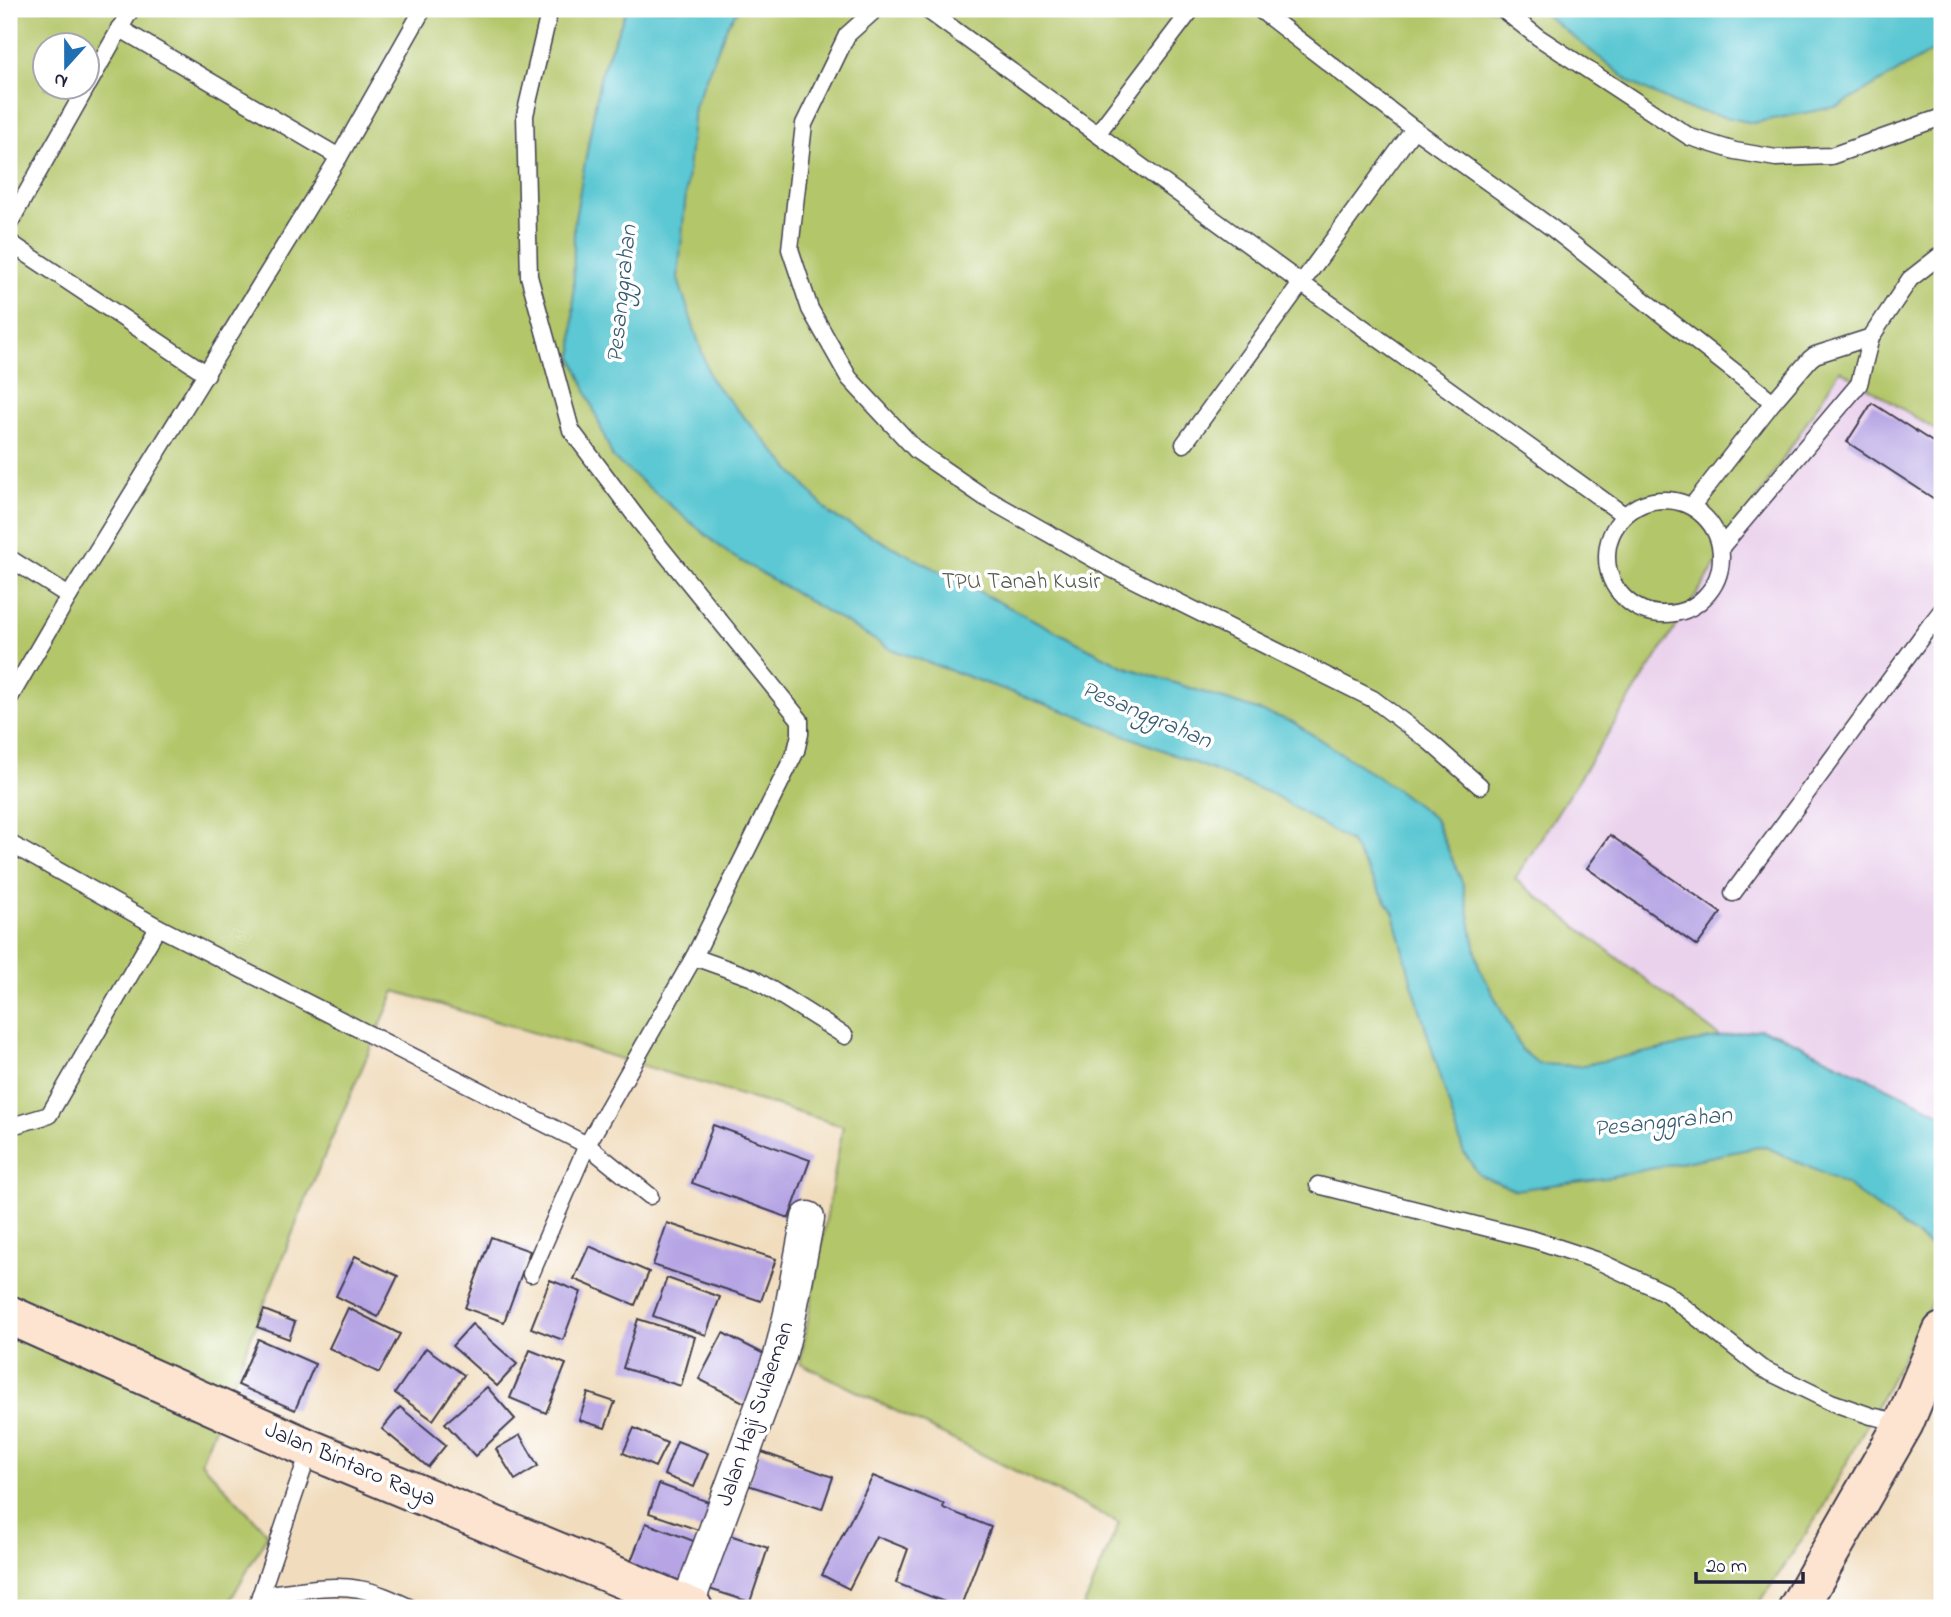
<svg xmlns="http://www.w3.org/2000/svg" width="1951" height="1617" viewBox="0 0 1951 1617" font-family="'Indie Flower',sans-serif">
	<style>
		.built { fill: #ead1ec }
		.green { fill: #b3c669; stroke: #6a7452; stroke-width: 2; fill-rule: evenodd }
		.water { fill: #5bc8d3; stroke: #3e7587; stroke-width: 2 }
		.building { fill: #b6a4e4 }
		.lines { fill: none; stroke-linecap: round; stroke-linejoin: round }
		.service-casing { stroke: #413e4f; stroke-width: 19 }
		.minor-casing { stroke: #413e4f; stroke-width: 35 }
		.secondary-casing { stroke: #413e4f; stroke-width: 42 }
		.service { stroke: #fff; stroke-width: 16 }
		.minor { stroke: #fff; stroke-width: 32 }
		.secondary { stroke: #fde4d0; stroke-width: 38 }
		.labels { text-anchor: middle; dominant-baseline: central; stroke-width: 7; stroke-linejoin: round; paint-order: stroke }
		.park-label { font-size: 23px; fill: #555b4b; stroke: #fff }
		.street-label { font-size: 23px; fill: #22223b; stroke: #fff }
		.water-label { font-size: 24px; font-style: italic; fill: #365c70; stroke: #fff }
	</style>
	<rect width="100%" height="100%" fill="#fff"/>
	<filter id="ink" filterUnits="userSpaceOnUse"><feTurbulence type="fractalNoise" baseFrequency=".0143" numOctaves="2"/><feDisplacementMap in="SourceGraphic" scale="14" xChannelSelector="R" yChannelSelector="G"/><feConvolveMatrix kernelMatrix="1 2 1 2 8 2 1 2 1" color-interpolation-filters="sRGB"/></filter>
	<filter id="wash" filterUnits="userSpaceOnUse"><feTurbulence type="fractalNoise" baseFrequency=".00686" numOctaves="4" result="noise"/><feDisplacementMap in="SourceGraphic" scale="28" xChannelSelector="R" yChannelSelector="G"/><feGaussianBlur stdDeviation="1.57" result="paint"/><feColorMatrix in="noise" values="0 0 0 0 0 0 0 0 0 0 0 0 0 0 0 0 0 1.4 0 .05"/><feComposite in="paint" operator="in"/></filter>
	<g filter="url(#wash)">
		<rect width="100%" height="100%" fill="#f1ddbe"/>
		<!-- built -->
		<path class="built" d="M 1841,369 L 1942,434 L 1942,1208 L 1515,879 Z"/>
		<!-- green -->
		<path class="green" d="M 9,9 L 1942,9 L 1942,434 L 1840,370 L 1515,879 L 1942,1208 L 1942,1283 L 1821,1511 L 1756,1608 L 1083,1608 L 1119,1523 L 800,1363 L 843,1126 L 395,991 L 311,1187 L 201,1462 L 268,1534 L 226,1608 L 9,1608 ZM 46,46 L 88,46 L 88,88 L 46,88 Z"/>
		<!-- water -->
		<g class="water">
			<path d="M 627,9 L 739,9 L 728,24 L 694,107 L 678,279 L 711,380 L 831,515 L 1123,666 L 1291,721 L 1395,788 L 1435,819 L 1463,884 L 1479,967 L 1522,1050 L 1539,1064 L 1579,1066 L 1759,1029 L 1778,1034 L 1942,1114 L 1942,1202 L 1930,1246 L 1845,1184 L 1764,1146 L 1605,1178 L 1515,1190 L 1479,1175 L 1463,1151 L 1411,980 L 1394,914 L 1350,842 L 1272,794 L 1067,712 L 890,649 L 729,554 L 613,458 L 573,358 L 574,224 L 601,72 Z"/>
			<path d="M 1538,9 L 1942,9 L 1942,45 L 1840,106 L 1753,123 L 1684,108 L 1633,84 Z"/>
		</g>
		<g id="blocks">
			<!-- building -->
			<g class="building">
				<path d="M 1872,403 L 1942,448 L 1942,504 L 1847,442 Z"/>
				<path d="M 1610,835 L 1721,913 L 1697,946 L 1587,868 Z"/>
				<path d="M 713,1125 L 810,1160 L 789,1218 L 692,1183 Z"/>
				<path d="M 667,1223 L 776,1259 L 761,1301 L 653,1265 Z"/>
				<path d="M 491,1237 L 530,1251 L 504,1322 L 465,1308 Z"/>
				<path d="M 589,1246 L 649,1272 L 635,1305 L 574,1279 Z"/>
				<path d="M 355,1256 L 398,1276 L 378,1317 L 336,1296 Z"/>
				<path d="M 667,1278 L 720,1297 L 706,1335 L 653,1316 Z"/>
				<path d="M 550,1280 L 581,1292 L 563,1340 L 531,1328 Z"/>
				<path d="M 348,1308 L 400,1334 L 379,1373 L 329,1348 Z"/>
				<path d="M 264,1310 L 295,1322 L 289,1339 L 257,1327 Z"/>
				<path d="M 638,1319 L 695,1337 L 681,1386 L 623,1368 Z"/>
				<path d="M 472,1324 L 517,1364 L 497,1386 L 452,1346 Z"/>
				<path d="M 723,1333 L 770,1357 L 745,1403 L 699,1379 Z"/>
				<path d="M 258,1339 L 315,1364 L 295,1410 L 238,1385 Z"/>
				<path d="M 426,1348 L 464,1375 L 433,1420 L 395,1393 Z"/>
				<path d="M 530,1350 L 566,1364 L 546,1413 L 510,1398 Z"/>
				<path d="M 487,1387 L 515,1419 L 475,1456 L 445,1423 Z"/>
				<path d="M 588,1393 L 615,1402 L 605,1428 L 579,1420 Z"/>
				<path d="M 400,1407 L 446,1445 L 428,1467 L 382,1429 Z"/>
				<path d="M 634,1428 L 667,1443 L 655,1467 L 623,1453 Z"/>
				<path d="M 520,1435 L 538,1466 L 515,1480 L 496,1449 Z"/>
				<path d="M 677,1441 L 708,1453 L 694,1487 L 664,1475 Z"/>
				<path d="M 759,1451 L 833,1477 L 822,1509 L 748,1485 Z"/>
				<path d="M 873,1476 L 944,1504 L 943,1508 L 991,1527 L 960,1608 L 896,1583 L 908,1549 L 876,1536 L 849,1589 L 822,1575 Z"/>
				<path d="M 659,1484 L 717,1505 L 707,1533 L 649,1513 Z"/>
				<path d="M 646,1523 L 699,1543 L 682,1586 L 629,1566 Z"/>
				<path d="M 721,1532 L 768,1548 L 750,1602 L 703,1587 Z"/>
			</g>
		</g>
	</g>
	<g filter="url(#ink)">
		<use href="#blocks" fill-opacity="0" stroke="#413e4f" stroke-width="2"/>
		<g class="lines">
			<defs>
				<g id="service">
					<path d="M 550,9 L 525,115 L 529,276 L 571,430 L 640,522 L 800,720 L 800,734 L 796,751 L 694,957"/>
					<path d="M 876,9 L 847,35 L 804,124 L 790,249 L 810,309 L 849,378 L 917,451 L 984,497 L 1108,567 L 1373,699 L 1430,742 L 1480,786"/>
					<path d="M 926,9 L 1301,283 L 1624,515"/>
					<path d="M 1259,9 L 1414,129 L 1552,228 L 1773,402"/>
					<path d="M 1502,9 L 1538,37 L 1690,137 L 1735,151 L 1776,158 L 1831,156 L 1942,117"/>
					<path d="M 119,28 L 339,157"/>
					<path d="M 88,85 L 131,9"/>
					<path d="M 1097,134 L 1192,9"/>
					<path d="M 9,224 L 86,88"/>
					<path d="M 9,242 L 207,374"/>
					<path d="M 1184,444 L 1414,129"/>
					<circle cx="1664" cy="557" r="57"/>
					<path d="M 1692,506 L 1773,402 L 1810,359 L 1815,355 L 1871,337"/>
					<path d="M 1722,546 L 1859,384 L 1871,337 L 1910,279 L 1942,254"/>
					<path d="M 9,558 L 69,596"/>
					<path d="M 1931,624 L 1942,610"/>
					<path d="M 9,699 L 69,596 L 339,157 L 423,9"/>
					<path d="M 9,843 L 158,927 L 587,1145 L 650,1196"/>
					<path d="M 1733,893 L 1931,624 L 1942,631"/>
					<path d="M 9,1121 L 15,1125 L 49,1115 L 158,927"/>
					<path d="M 1318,1185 L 1535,1240 L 1596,1260 L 1666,1293 L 1761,1368 L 1831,1402 L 1871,1416 L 1904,1423"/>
					<path d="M 531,1274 L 587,1145 L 694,957 L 753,978 L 845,1036"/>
					<path d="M 260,1595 C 291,1592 328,1583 359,1589 C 377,1592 394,1600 411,1608"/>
					<path d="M 256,1608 L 310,1449"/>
				</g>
				<path id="minor" d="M 687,1606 L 780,1356 L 790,1314 L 808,1218"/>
				<g id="secondary">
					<path d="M 9,1315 L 310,1449 L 693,1608"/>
					<path d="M 1798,1608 L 1904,1423 L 1942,1332"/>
				</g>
			</defs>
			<!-- service casing -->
			<use href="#service" class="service-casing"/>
			<!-- minor casing -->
			<use href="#minor" class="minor-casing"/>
			<!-- secondary casing -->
			<use href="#secondary" class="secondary-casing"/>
			<!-- service -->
			<use href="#service" class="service"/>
			<!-- minor -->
			<use href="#minor" class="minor"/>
			<!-- secondary -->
			<use href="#secondary" class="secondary"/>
		</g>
	</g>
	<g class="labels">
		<!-- park labels -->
		<g class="park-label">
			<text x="1021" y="582">TPU Tanah Kusir</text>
		</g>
		<!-- street labels -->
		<g class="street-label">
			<text transform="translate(756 1414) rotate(-71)">Jalan Haji Sulaeman</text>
			<text transform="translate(350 1465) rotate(23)">Jalan Bintaro Raya</text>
		</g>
		<!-- water labels -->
		<g class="water-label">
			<text transform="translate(623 294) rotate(-84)">Pesanggrahan</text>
			<text transform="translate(1146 716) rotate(23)">Pesanggrahan</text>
			<text transform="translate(1663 1123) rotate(-6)">Pesanggrahan</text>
		</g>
	</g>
	<!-- margin -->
	<rect width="1951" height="1617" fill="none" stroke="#fff" stroke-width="35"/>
	<!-- north arrow -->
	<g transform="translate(66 66) rotate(201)"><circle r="33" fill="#ffffff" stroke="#a7a7b1" stroke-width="2"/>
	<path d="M0-5L12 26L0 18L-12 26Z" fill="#1f6fb2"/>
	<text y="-10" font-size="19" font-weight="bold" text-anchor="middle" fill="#22223b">N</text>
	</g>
	<!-- scale -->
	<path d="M1696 1572v10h107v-10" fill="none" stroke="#22223b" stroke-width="3.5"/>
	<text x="1706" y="1572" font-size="21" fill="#22223b" stroke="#ffffff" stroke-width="5" paint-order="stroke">20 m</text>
</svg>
